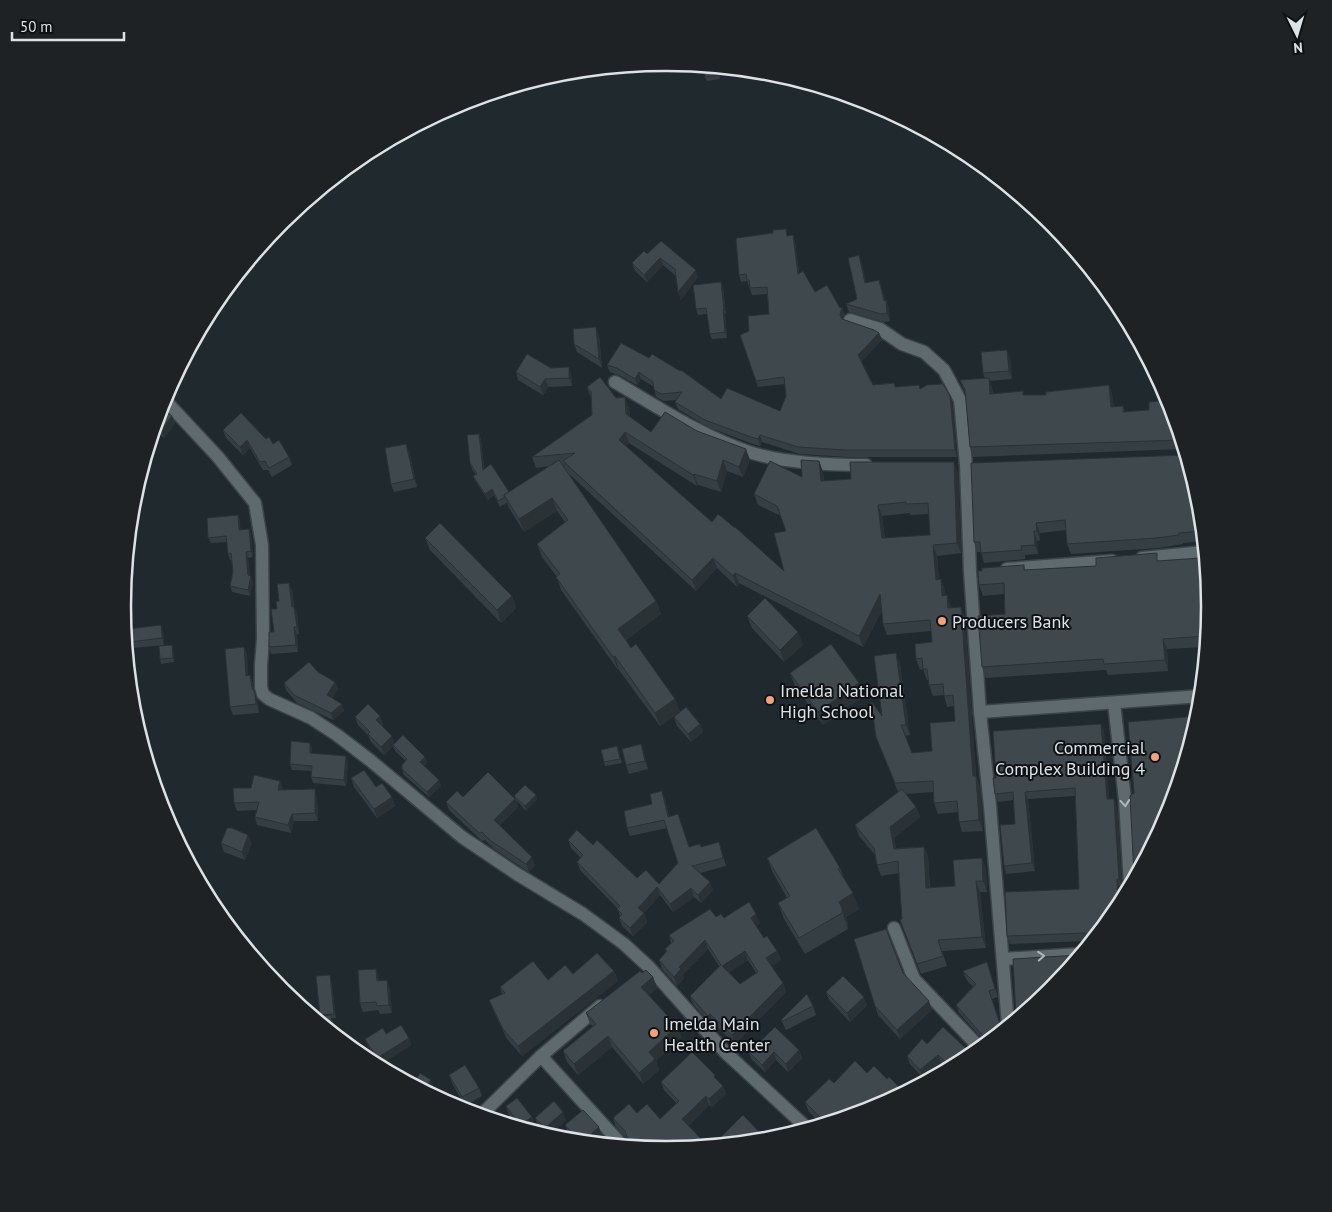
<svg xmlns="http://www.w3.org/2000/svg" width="1332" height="1212" viewBox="0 0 1332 1212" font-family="'PT Sans',sans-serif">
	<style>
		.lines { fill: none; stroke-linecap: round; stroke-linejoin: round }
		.minor-casing { stroke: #3c4448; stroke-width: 15 }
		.minor { stroke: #5f6a6f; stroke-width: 12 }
		.wall { fill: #353e42; fill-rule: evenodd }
		.shaded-wall { fill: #2b3236 }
		.building { fill: #3e484d; stroke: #2b3236; fill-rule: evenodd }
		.oneway { stroke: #b0b8bc }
		.poi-dot { fill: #f1a17b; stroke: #0d1113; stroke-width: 2 }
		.labels { text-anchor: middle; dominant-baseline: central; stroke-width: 4; stroke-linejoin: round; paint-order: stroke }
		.poi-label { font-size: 18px; fill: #dce2e5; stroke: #0d1113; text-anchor: start }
		.rim { fill: none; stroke: #dce2e5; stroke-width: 2.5 }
	</style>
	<rect width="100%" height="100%" fill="#202a2e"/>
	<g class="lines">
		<defs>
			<g id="minor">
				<path d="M 850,320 L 880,329 L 902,344 L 924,352 L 944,370 L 960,400 L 966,465 L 970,572 L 980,712 L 990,806 L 1008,1025"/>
				<path d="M 615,382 C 658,407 701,436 749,452 C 783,463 831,465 866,465"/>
				<path d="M 164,399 L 218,457 L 255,503 L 262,545 L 263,639 L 261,665 L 261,687 L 263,694 L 269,699 L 311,718 L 337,735 L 371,761 L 462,837 L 517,874 L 583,914 L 624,944 L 649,967 L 725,1052 L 807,1128"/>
				<path d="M 1142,558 L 1204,552"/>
				<path d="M 1007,569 L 1112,561"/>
				<path d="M 1114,703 L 1125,800 L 1130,885"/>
				<path d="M 980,712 L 1201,696"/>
				<path d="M 894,928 L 914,979 L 980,1048"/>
				<path d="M 1003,959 L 1080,954"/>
				<path d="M 541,1056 L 622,1145"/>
				<path d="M 481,1115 L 541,1056 L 600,1006"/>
			</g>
		</defs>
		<!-- minor casing -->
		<use href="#minor" class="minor-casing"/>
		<!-- minor -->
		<use href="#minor" class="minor"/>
	</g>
	<!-- wall -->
	<g class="wall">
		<path d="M 719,68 L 720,79 L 707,81 L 705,77 Z"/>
		<path d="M 793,235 L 795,242 L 799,273 L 815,292 L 840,308 L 842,307 L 844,314 L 843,319 L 879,333 L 882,340 L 861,362 L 873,385 L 894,383 L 896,387 L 921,389 L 952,402 L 957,457 L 847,457 L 800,454 L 762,442 L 760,446 L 753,444 L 708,427 L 678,409 L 675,402 L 677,400 L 664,401 L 656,397 L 654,387 L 641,379 L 637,385 L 619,375 L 610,372 L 607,365 L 621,343 L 721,399 L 780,411 L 786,396 L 785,384 L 758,387 L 740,335 L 749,331 L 769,314 L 767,294 L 752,295 L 747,281 L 741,282 L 739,275 L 788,236 Z"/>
		<path d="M 661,241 L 698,277 L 681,300 L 678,292 L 676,276 L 663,265 L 647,282 L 635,271 L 632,263 L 647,254 Z"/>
		<path d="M 862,264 L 866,283 L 879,280 L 885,300 L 886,300 L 889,309 L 890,321 L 884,322 L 849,312 L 846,304 L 857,299 Z"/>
		<path d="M 721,282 L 723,287 L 726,314 L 725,314 L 727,338 L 712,339 L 710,334 L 707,314 L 698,315 L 696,309 Z"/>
		<path d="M 599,335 L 602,368 L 577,352 L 574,344 Z"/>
		<path d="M 1010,358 L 1012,379 L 990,381 L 992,388 L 993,393 L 1025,395 L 1046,395 L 1109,385 L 1112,395 L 1114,407 L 1123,406 L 1125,412 L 1149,410 L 1169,400 L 1184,449 L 973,457 L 970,447 L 965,392 L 960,380 L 985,379 L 983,373 Z"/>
		<path d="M 569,367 L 571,374 L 572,386 L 548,387 L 543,395 L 518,380 L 516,372 L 551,368 Z"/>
		<path d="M 587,387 L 616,398 L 629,408 L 630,417 L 651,432 L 697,431 L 750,460 L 743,477 L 727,471 L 721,492 L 698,485 L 697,486 L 629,443 L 626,446 L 712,522 L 784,571 L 786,531 L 781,516 L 758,505 L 754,494 L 802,477 L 819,461 L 823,472 L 824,481 L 958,473 L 961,553 L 937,556 L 939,579 L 941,579 L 945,590 L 945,595 L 947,595 L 951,608 L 961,607 L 965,618 L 976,776 L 980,787 L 983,831 L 962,832 L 959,822 L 958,812 L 938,814 L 934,803 L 933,792 L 906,794 L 916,807 L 920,817 L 894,838 L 896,848 L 924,847 L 928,857 L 930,887 L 955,886 L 982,858 L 986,869 L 987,892 L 980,892 L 986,948 L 942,951 L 947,966 L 921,974 L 900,920 L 902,919 L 899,873 L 881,876 L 877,865 L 875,855 L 859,836 L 855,825 L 898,792 L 876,737 L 882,716 L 900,664 L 910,735 L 905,736 L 912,753 L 932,751 L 955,721 L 954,706 L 947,707 L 944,695 L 933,696 L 929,685 L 928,680 L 927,680 L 923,669 L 920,670 L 916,659 L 932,642 L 931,631 L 887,635 L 883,624 L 882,610 L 863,647 L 739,583 L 737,587 L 717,568 L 696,591 L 568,473 L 656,601 L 661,614 L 626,640 L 631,648 L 675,699 L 680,712 L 660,726 L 619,670 L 618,670 L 561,590 L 557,577 L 542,557 L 537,544 L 565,522 L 557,511 L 524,532 L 509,508 L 507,503 L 500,507 L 494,495 L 488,500 L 476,482 L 473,476 L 476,475 L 472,469 L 470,463 L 479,434 L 481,440 L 484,469 L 509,492 L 549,466 L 536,468 L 532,457 L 592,415 L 591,398 ZM 910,513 L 910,515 L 929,514 L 930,535 L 885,538 L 882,516 Z"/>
		<path d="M 161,407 L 172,416 L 175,424 L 164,438 L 154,430 Z"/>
		<path d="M 223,430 L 266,439 L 289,457 L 292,465 L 272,477 L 268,470 L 263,470 L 250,448 L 243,455 L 226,438 Z"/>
		<path d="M 409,451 L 417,487 L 394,492 L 391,484 Z"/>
		<path d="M 1185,455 L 1192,479 L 1199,500 L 1203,541 L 1183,543 L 1183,544 L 1159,548 L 1071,554 L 1067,544 L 1066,530 L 1040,533 L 1040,540 L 1037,541 L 1038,554 L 1025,555 L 1025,559 L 984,563 L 981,552 L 977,552 L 974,542 Z"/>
		<path d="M 238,515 L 240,521 L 240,530 L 249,529 L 251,535 L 253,557 L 248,558 L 250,576 L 253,582 L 250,596 L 232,592 L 230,586 L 233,572 L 232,560 L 230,560 L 228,554 L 227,542 L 211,543 L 208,538 Z"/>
		<path d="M 425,538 L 512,596 L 516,608 L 501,623 L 430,550 Z"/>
		<path d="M 1160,561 L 1205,568 L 1209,616 L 1206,647 L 1167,649 L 1168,671 L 1108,675 L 1106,670 L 986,678 L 982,667 L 1005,614 L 1004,594 L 983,596 L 979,585 L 1024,565 L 1025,570 L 1096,566 Z"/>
		<path d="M 292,590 L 294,607 L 297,613 L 299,634 L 297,634 L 298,652 L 271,654 L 269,647 L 274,632 L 277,609 L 279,601 Z"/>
		<path d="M 747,616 L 803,645 L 784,662 L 752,628 Z"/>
		<path d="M 125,628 L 163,631 L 164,645 L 133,648 L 134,662 L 128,663 Z"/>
		<path d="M 244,647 L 247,656 L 248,675 L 250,675 L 253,684 L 254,692 L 258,702 L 259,713 L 233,715 L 230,707 Z"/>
		<path d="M 173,649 L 174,662 L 161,664 L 160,659 Z"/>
		<path d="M 318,672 L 335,682 L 338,689 L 332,698 L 342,704 L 344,711 L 333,720 L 297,703 L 286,690 L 284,683 Z"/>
		<path d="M 790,673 L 864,696 L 823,725 L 795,686 Z"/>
		<path d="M 380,716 L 383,725 L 382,726 L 395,743 L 425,757 L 427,762 L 424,766 L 441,786 L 429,797 L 404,775 L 402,769 L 406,761 L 395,751 L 393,746 L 384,755 L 371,742 L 368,735 L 358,725 L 355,717 Z"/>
		<path d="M 674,717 L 700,724 L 703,732 L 691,742 L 677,726 Z"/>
		<path d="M 1104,731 L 1109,799 L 1114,799 L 1117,807 L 1122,887 L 1120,887 L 1086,941 L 1010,944 L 1007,936 L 1079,889 L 1075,796 L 1028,799 L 1035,871 L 1006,874 L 1004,866 L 1015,824 L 1013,800 L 998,802 L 995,794 L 996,778 Z"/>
		<path d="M 310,743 L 312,748 L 312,753 L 346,756 L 348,761 L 346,786 L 313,783 L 311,777 L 312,771 L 292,770 L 290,764 Z"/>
		<path d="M 641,744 L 644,753 L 648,769 L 629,774 L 626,765 Z"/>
		<path d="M 617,746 L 622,763 L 605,766 L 604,762 Z"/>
		<path d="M 351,778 L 376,787 L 392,797 L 395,806 L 377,818 L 354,787 Z"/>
		<path d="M 283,788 L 282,790 L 317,797 L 318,821 L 294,821 L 291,833 L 257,825 L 255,817 L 257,810 L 237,811 L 234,803 Z"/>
		<path d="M 536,795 L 537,799 L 526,811 L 516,800 L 518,807 L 500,825 L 535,865 L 529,872 L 494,849 L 485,840 L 482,841 L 449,810 L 446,802 L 463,797 L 515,798 L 514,796 Z"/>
		<path d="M 665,799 L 669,817 L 689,847 L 701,847 L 719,842 L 726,866 L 700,873 L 713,890 L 701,903 L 694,897 L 673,912 L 660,895 L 644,913 L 647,922 L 633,936 L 622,926 L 619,918 L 620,917 L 618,909 L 580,870 L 577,862 L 581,858 L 571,848 L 568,840 L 593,845 L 637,878 L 659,884 L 678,863 L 667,828 L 630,836 L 627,828 L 652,804 Z"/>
		<path d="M 221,843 L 252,843 L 245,860 L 224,852 Z"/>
		<path d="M 767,858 L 840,868 L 844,878 L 859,909 L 846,917 L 848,924 L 848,929 L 805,954 L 784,919 L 778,903 L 787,898 L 773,873 Z"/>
		<path d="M 716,917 L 760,923 L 756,926 L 764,938 L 777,951 L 781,960 L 771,966 L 783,983 L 786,992 L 735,1044 L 713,1023 L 711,1025 L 693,1004 L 690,996 L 719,966 L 708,949 L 683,974 L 684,978 L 677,986 L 662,969 L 659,960 L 666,952 L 665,949 L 671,943 L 669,935 ZM 748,960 L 756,973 L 740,984 L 729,972 Z"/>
		<path d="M 987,962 L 998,997 L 992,999 L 1002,1030 L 974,1053 L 974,1048 L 980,1048 L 985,1042 L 959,1013 L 956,1005 L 973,987 L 966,979 L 963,971 Z"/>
		<path d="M 614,971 L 618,981 L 522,1056 L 507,1039 L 493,1010 L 489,1000 L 502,994 L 500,987 L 548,980 L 573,974 Z"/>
		<path d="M 642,973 L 653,977 L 657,988 L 649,995 L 677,1026 L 681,1037 L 656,1061 L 659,1070 L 643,1084 L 612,1047 L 578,1075 L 567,1062 L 563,1051 L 593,1026 L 590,1024 L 586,1013 Z"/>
		<path d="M 903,973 L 932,1010 L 900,1039 L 878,1015 L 875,1006 Z"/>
		<path d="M 330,975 L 331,979 L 336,1018 L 332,1018 L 334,1032 L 333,1032 L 314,1017 L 320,1016 Z"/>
		<path d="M 379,977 L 379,981 L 390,989 L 392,1013 L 380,1014 L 378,1010 L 363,1012 L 360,1003 Z"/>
		<path d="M 826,992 L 867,1005 L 850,1022 L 829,1000 Z"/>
		<path d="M 813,1006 L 816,1015 L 786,1030 L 781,1020 Z"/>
		<path d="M 386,1034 L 409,1038 L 411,1045 L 383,1063 L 387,1067 L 388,1071 L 367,1059 L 373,1054 L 368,1046 L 365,1039 Z"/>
		<path d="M 927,1044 L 968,1058 L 947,1069 L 941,1063 L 923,1078 L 910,1064 L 907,1056 Z"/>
		<path d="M 799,1050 L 802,1058 L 788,1072 L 776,1060 L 765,1072 L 751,1059 L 749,1052 Z"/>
		<path d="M 867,1073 L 887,1079 L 874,1108 L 821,1124 L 809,1112 L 805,1102 L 834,1083 Z"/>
		<path d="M 449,1075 L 479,1088 L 482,1096 L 465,1106 L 452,1083 Z"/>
		<path d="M 717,1080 L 723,1086 L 726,1094 L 712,1107 L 709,1105 L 688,1126 L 706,1144 L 716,1142 L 764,1137 L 666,1150 L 630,1146 L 627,1139 L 616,1127 L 613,1118 L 637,1113 L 660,1119 L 677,1104 L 664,1090 L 661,1082 Z"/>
		<path d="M 506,1106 L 532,1117 L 535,1125 L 529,1130 L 518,1126 L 509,1115 Z"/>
		<path d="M 535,1118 L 566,1120 L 549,1136 L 546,1135 L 538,1126 Z"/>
		<path d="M 565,1125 L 602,1136 L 594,1142 L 574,1140 L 568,1134 Z"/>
	</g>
	<!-- shaded-wall -->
	<g class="shaded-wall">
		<path d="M 793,235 L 795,242 L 800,281 L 798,274 Z"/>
		<path d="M 859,255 L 862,264 L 868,292 L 865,283 Z"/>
		<path d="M 660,258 L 663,265 L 647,282 L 644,275 Z"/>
		<path d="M 696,270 L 698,277 L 681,300 L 678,292 Z"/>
		<path d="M 879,280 L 882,289 L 887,309 L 884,301 Z"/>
		<path d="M 721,282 L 723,287 L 726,314 L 724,309 Z"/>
		<path d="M 886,300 L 889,309 L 890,321 L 887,313 Z"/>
		<path d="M 842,307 L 844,314 L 842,321 L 840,315 Z"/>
		<path d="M 723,309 L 725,314 L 727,338 L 725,332 Z"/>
		<path d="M 596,327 L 599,335 L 602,368 L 599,359 Z"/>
		<path d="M 879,333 L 882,340 L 861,362 L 858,355 Z"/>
		<path d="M 1007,350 L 1010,358 L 1012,379 L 1009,371 Z"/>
		<path d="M 569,367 L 571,374 L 572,386 L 569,378 Z"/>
		<path d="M 639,372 L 641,379 L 637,385 L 635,379 Z"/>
		<path d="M 989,378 L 992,388 L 993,403 L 990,394 Z"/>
		<path d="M 545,379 L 548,387 L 543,395 L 540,387 Z"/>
		<path d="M 1109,385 L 1112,395 L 1115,416 L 1111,407 Z"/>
		<path d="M 950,396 L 952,402 L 957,457 L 955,450 Z"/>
		<path d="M 625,397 L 629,408 L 630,425 L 626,414 Z"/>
		<path d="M 172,416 L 175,424 L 164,438 L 161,430 Z"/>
		<path d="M 625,432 L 629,443 L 623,451 L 619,440 Z"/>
		<path d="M 479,434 L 481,440 L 485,476 L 483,470 Z"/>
		<path d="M 760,435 L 762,442 L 760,446 L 758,439 Z"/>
		<path d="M 247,440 L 250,448 L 243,455 L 240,447 Z"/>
		<path d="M 406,444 L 409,451 L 417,487 L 414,479 Z"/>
		<path d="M 746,449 L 750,460 L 743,477 L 739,467 Z"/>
		<path d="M 723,460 L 727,471 L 721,492 L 717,481 Z"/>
		<path d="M 1187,460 L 1191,474 L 1194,489 L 1190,479 Z"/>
		<path d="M 819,461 L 823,472 L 825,492 L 821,481 Z"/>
		<path d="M 954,462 L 958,473 L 961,553 L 957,543 Z"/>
		<path d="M 694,474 L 698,485 L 697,486 L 693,475 Z"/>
		<path d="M 492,489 L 494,495 L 488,500 L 485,494 Z"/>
		<path d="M 552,498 L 557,511 L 524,532 L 519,519 Z"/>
		<path d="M 878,505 L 882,516 L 886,549 L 882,538 Z"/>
		<path d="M 238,515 L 240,521 L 241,536 L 239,530 Z"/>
		<path d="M 1036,523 L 1040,533 L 1040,540 L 1037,531 Z"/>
		<path d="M 249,529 L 251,535 L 253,557 L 251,551 Z"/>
		<path d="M 1034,531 L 1037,541 L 1038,554 L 1035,545 Z"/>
		<path d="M 933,545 L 937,556 L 940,590 L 936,580 Z"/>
		<path d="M 246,552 L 248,558 L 250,580 L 251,576 L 253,582 L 250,596 L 248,590 L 248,575 Z"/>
		<path d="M 713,558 L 717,568 L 696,591 L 692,580 Z"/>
		<path d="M 1201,558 L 1205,568 L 1209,616 L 1207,633 Z"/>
		<path d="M 735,573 L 739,583 L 737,587 L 733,576 Z"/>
		<path d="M 941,579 L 945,590 L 946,606 L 942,596 Z"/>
		<path d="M 289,583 L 292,590 L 294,614 L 292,607 Z"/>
		<path d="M 880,594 L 884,605 L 863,647 L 859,636 Z"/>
		<path d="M 947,595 L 951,606 L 952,618 L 948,608 Z"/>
		<path d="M 512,596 L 516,608 L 501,623 L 497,610 Z"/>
		<path d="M 656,601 L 661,614 L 623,642 L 618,629 Z"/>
		<path d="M 294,607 L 297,613 L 299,634 L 297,627 Z"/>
		<path d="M 961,607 L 965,618 L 976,776 L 980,787 L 983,831 L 979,820 L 973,776 Z"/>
		<path d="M 161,625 L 163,631 L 164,645 L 162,638 Z"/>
		<path d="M 294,627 L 297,634 L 298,652 L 296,645 Z"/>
		<path d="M 798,632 L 803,645 L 784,662 L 780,650 Z"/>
		<path d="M 1163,639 L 1167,649 L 1168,671 L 1165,660 Z"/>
		<path d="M 130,642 L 133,648 L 134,662 L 132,656 Z"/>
		<path d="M 172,645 L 173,649 L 174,662 L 173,658 Z"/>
		<path d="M 244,647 L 247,656 L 249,684 L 246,676 Z"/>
		<path d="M 896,653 L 900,664 L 910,735 L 906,725 Z"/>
		<path d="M 615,656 L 619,670 L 618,670 L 613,657 Z"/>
		<path d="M 250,675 L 253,684 L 255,696 L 252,688 Z"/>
		<path d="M 335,682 L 338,689 L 330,702 L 327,695 Z"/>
		<path d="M 859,683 L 864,696 L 823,725 L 818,712 Z"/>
		<path d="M 255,693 L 258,702 L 259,713 L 256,704 Z"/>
		<path d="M 675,699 L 680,712 L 660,726 L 655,713 Z"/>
		<path d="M 342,704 L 344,711 L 333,720 L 331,713 Z"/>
		<path d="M 380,716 L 383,725 L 379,729 L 376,720 Z"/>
		<path d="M 700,724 L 703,732 L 691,742 L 688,734 Z"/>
		<path d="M 1101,724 L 1104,731 L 1110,807 L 1107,799 Z"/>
		<path d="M 392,736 L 395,744 L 384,755 L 381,747 Z"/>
		<path d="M 310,743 L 312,748 L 312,758 L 310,753 Z"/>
		<path d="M 641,744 L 644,753 L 648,769 L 645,761 Z"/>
		<path d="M 346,756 L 348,761 L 346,786 L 344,780 Z"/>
		<path d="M 425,757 L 427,762 L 422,767 L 420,762 Z"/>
		<path d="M 439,780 L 441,786 L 429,797 L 427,792 Z"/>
		<path d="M 280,781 L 283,788 L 280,798 L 278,790 Z"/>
		<path d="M 315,789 L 317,797 L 318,821 L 315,813 Z"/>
		<path d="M 662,791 L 665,799 L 671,826 L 668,817 Z"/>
		<path d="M 1025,792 L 1028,799 L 1035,871 L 1032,863 Z"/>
		<path d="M 536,795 L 537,799 L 526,811 L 525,806 Z"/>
		<path d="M 392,797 L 395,806 L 377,818 L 374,809 Z"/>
		<path d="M 515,799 L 518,807 L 497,828 L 494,820 Z"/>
		<path d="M 1114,799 L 1117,807 L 1122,887 L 1119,879 Z"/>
		<path d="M 916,807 L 920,817 L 894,838 L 898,859 L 894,849 L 890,827 Z"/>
		<path d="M 292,814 L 294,821 L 291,833 L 288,825 Z"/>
		<path d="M 248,835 L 252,843 L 245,860 L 242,852 Z"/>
		<path d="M 924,847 L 928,857 L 930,898 L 926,888 Z"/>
		<path d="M 532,857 L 535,865 L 529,872 L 526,864 Z"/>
		<path d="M 982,858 L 986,869 L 987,892 L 983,881 Z"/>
		<path d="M 1117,879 L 1120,887 L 1121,903 L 1118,907 Z"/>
		<path d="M 976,881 L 980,892 L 986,948 L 982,937 Z"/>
		<path d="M 710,882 L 713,890 L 701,903 L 698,895 Z"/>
		<path d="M 657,887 L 660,895 L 641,916 L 638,908 Z"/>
		<path d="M 691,888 L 694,897 L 673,912 L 670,904 Z"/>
		<path d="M 853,893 L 859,909 L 846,917 L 848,924 L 848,929 L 839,902 Z"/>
		<path d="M 644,913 L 647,922 L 633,936 L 630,928 Z"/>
		<path d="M 756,914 L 760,923 L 754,927 L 751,918 Z"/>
		<path d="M 705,940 L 708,949 L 683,974 L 684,978 L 677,986 L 674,977 L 679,967 Z"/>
		<path d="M 745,951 L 748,960 L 725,975 L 722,966 Z"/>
		<path d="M 777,951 L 781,960 L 770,967 L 766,958 Z"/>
		<path d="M 376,969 L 379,977 L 380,989 L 377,981 Z"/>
		<path d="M 614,971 L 618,981 L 522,1056 L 518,1046 Z"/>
		<path d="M 330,975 L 331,979 L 336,1018 L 334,1014 Z"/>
		<path d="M 653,977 L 657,988 L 645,998 L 641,987 Z"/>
		<path d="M 387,980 L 390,989 L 392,1013 L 389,1005 Z"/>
		<path d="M 783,983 L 786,992 L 735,1044 L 732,1035 Z"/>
		<path d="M 864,997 L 867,1005 L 850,1022 L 847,1013 Z"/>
		<path d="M 929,1001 L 932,1010 L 900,1039 L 897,1030 Z"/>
		<path d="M 710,1014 L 713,1023 L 711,1025 L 708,1016 Z"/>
		<path d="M 331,1015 L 333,1020 L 334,1032 L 332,1027 Z"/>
		<path d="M 677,1026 L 681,1037 L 656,1061 L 659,1070 L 643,1084 L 639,1073 L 649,1052 Z"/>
		<path d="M 608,1036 L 612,1047 L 578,1075 L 574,1064 Z"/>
		<path d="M 409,1038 L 411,1045 L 380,1065 L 377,1058 Z"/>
		<path d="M 799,1050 L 802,1058 L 788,1072 L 786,1064 Z"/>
		<path d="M 774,1052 L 776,1060 L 765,1072 L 762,1065 Z"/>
		<path d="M 938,1055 L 941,1063 L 923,1078 L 920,1070 Z"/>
		<path d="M 431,1080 L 433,1086 L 429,1093 L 424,1090 Z"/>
		<path d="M 723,1086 L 726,1094 L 712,1107 L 709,1099 Z"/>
		<path d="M 706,1096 L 709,1105 L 685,1128 L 682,1119 Z"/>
		<path d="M 563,1112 L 566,1120 L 549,1136 L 547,1135 L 545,1128 Z"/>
		<path d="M 532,1117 L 535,1125 L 529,1130 L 521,1127 L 520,1125 Z"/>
		<path d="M 599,1127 L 602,1136 L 594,1142 L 583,1141 Z"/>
	</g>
	<!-- building -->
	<g class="building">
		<path d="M 704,66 L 718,68 L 719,75 L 705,77 Z"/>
		<path d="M 786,229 L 787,236 L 793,235 L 798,274 L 803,271 L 815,292 L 827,285 L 840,308 L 842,307 L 840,315 L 842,319 L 874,330 L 879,333 L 858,355 L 873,385 L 894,383 L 895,387 L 919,385 L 920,389 L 927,385 L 943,384 L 950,396 L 955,450 L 845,450 L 798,447 L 760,435 L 758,439 L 751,437 L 705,420 L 675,402 L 682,392 L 661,394 L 654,390 L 653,382 L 639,372 L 635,379 L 617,368 L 607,365 L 621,343 L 649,358 L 652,354 L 680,371 L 681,370 L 721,399 L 727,388 L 780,411 L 786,396 L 784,377 L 756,381 L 740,335 L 749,331 L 748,316 L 769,314 L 767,287 L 750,288 L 749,280 L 747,280 L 746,274 L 739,275 L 736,240 L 737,238 L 773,233 L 773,230 Z"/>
		<path d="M 661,241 L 696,270 L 678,292 L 675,269 L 660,258 L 644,275 L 632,263 L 644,251 L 647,254 Z"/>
		<path d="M 859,255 L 865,283 L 879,280 L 884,301 L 886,300 L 887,313 L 881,314 L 846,304 L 857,299 L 848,258 Z"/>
		<path d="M 721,282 L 724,309 L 723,309 L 725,332 L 710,334 L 706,308 L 696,309 L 693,285 Z"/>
		<path d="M 596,327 L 599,359 L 574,344 L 573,329 Z"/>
		<path d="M 1007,350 L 1009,371 L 983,373 L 981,352 Z"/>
		<path d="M 527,354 L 551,368 L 569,367 L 569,378 L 545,379 L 540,387 L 516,372 Z"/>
		<path d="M 600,377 L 616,398 L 625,397 L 626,414 L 651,432 L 665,412 L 697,431 L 746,449 L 739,467 L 723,460 L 717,481 L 694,474 L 693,475 L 625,432 L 619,440 L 712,522 L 718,514 L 735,528 L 735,527 L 784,571 L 774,533 L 786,531 L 777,506 L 754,494 L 770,461 L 802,477 L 801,460 L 819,461 L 821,481 L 851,479 L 850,462 L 954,462 L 957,543 L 933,545 L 936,580 L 941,579 L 942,596 L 947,595 L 948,608 L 961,607 L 973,776 L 976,776 L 979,820 L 959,822 L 957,801 L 934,803 L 933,781 L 895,783 L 876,737 L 871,701 L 882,716 L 874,656 L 896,653 L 906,725 L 901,725 L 912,753 L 932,751 L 930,723 L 955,721 L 953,695 L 944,696 L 943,684 L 929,685 L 927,669 L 923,669 L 922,658 L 916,659 L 915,644 L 932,642 L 930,620 L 883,624 L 880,594 L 859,636 L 735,573 L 733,576 L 713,558 L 692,580 L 563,461 L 575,453 L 532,457 L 592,415 L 591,392 L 587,387 ZM 906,502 L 906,504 L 928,503 L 930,535 L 882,538 L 878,505 Z"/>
		<path d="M 989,378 L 990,394 L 1023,391 L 1023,395 L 1046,395 L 1046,392 L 1109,385 L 1111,407 L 1123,406 L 1123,412 L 1149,410 L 1149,402 L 1169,400 L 1181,440 L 970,447 L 965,390 L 960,380 Z"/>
		<path d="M 161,407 L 172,416 L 161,430 L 155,426 Z"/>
		<path d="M 241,413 L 266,439 L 269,437 L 273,444 L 279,440 L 289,457 L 269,468 L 265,461 L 260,462 L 247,440 L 240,447 L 223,430 Z"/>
		<path d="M 479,434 L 483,470 L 491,464 L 509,492 L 504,495 L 505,497 L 498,501 L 492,489 L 485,494 L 473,476 L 477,474 L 470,463 L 467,435 Z"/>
		<path d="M 406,444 L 414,479 L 391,484 L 385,448 Z"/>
		<path d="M 1185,455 L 1190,479 L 1193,479 L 1199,500 L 1202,531 L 1179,533 L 1179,535 L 1156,538 L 1067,544 L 1065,520 L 1036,523 L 1037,531 L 1034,531 L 1035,545 L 1021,546 L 1022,550 L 981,553 L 980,542 L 974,542 L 971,463 Z"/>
		<path d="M 559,460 L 656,601 L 618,629 L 631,648 L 636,644 L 675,699 L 655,713 L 615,656 L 613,657 L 556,577 L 560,574 L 537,544 L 568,520 L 552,498 L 519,519 L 504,495 Z"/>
		<path d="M 238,515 L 239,530 L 249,529 L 251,551 L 246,552 L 248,575 L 251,576 L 248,590 L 230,586 L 233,572 L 231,553 L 228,554 L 226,536 L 208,538 L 207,518 Z"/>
		<path d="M 440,523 L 512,596 L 497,610 L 425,538 Z"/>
		<path d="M 1157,553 L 1157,561 L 1201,558 L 1207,636 L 1163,639 L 1165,660 L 1104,664 L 1103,659 L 982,667 L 978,616 L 1005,614 L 1004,583 L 979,585 L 978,571 L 982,571 L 982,568 L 1024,565 L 1024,570 L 1096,566 L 1096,558 Z"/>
		<path d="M 289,583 L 292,607 L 294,607 L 297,627 L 294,627 L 296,645 L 269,647 L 269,632 L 274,632 L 271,609 L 277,609 L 276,602 L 279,601 L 277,584 Z"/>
		<path d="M 765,598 L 798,632 L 780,650 L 747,616 Z"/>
		<path d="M 161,625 L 162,638 L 130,642 L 132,656 L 128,657 L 125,628 L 129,627 L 129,629 Z"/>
		<path d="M 831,644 L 859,683 L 818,712 L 790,673 Z"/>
		<path d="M 172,645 L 173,658 L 160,659 L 159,646 Z"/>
		<path d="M 244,647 L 246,676 L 250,675 L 252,688 L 255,693 L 256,704 L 230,707 L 225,649 Z"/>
		<path d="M 309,662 L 318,672 L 335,682 L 327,695 L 342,704 L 331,713 L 294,695 L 284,683 Z"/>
		<path d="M 368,704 L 380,716 L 376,720 L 392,736 L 381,747 L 368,734 L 370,732 L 355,717 Z"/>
		<path d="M 686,707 L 700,724 L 688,734 L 674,717 Z"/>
		<path d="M 1198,716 L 1168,814 L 1134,876 L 1130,796 L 1134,793 L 1128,722 Z"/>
		<path d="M 1101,724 L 1107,799 L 1114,799 L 1119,879 L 1117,879 L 1118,907 L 1087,946 L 1086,933 L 1007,936 L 1005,892 L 1079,889 L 1075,788 L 1025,792 L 1032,863 L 1004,866 L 1000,825 L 1015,824 L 1013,792 L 995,794 L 993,778 L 996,778 L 993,731 Z"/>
		<path d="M 403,735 L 425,757 L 420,762 L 439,780 L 427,792 L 402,769 L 402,765 L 407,759 L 393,745 Z"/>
		<path d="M 291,741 L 310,743 L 310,753 L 346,756 L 344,780 L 311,777 L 312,766 L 290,764 Z"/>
		<path d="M 641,744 L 645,761 L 626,765 L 622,749 Z"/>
		<path d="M 617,746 L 620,759 L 604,762 L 601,750 Z"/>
		<path d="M 364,770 L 376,787 L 382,783 L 392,797 L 374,809 L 351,778 Z"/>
		<path d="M 488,772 L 515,799 L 494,820 L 532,857 L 526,864 L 491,841 L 482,832 L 479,833 L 446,802 L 457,791 L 463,797 Z"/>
		<path d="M 254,775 L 280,781 L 278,790 L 315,789 L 315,813 L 292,814 L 288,825 L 255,817 L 259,802 L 234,803 L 233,788 L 251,788 Z"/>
		<path d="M 525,785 L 536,795 L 525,806 L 514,796 Z"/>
		<path d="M 902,789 L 916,807 L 890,827 L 894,849 L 924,847 L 926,888 L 955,886 L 953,860 L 982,858 L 983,881 L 976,881 L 982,937 L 938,940 L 943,956 L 917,964 L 900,920 L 902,919 L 898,861 L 877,865 L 874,848 L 855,825 Z"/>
		<path d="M 662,791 L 668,817 L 678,814 L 689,847 L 700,844 L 701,847 L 719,842 L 723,858 L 692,866 L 710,882 L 698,895 L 691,888 L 670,904 L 657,887 L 638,908 L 644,913 L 630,928 L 619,918 L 622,914 L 617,909 L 620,906 L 577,862 L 583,855 L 568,840 L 577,830 L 593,845 L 597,840 L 637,878 L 646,870 L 659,884 L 678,863 L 664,820 L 627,828 L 624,811 L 652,804 L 650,794 Z"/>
		<path d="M 227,828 L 232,828 L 248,835 L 242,852 L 221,843 Z"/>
		<path d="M 816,828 L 840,868 L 838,869 L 853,893 L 839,902 L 842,908 L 842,913 L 799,938 L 778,903 L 790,896 L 767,858 Z"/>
		<path d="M 749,902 L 756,914 L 751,918 L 764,938 L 767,936 L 777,951 L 766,958 L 783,983 L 732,1035 L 710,1014 L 708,1016 L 690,996 L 721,965 L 705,940 L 679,967 L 681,969 L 674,977 L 659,960 L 667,951 L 665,949 L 674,941 L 669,935 L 710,909 L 716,917 L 721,914 L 724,918 ZM 745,951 L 758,972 L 740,984 L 722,966 Z"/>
		<path d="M 886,929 L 903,973 L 929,1001 L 897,1030 L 875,1006 L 854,939 Z"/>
		<path d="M 249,947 L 255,958 L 247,948 Z"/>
		<path d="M 597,953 L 614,971 L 518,1046 L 503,1029 L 489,1000 L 505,993 L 500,987 L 533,961 L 548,980 L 565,965 L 573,974 Z"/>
		<path d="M 1079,955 L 1050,991 L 1016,1018 L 1013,959 Z"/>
		<path d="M 987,962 L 995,989 L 989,991 L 1002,1030 L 974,1053 L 970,1045 L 974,1048 L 980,1048 L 985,1043 L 985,1038 L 956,1005 L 976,984 L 963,971 Z"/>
		<path d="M 376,969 L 377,981 L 387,980 L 389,1005 L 377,1006 L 376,1002 L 360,1003 L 358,970 Z"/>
		<path d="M 646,970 L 653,977 L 641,987 L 677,1026 L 649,1052 L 655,1059 L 639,1073 L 608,1036 L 574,1064 L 563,1051 L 596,1024 L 586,1013 L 640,971 L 642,973 Z"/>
		<path d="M 330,975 L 334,1014 L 320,1015 L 316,976 Z"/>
		<path d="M 843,976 L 864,997 L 847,1013 L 826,992 Z"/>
		<path d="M 807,994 L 813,1006 L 783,1021 L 781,1020 Z"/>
		<path d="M 331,1015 L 332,1027 L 330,1027 L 330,1030 L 314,1017 Z"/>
		<path d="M 401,1025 L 409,1038 L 377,1058 L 365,1039 L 383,1028 L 386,1034 Z"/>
		<path d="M 775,1027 L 799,1050 L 786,1064 L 774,1052 L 762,1065 L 749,1052 Z"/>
		<path d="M 943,1027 L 972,1054 L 968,1058 L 951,1067 L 938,1055 L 920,1070 L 907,1056 L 922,1039 L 927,1044 Z"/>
		<path d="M 692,1052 L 715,1075 L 714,1077 L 723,1086 L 709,1099 L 706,1096 L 682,1119 L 706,1144 L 711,1138 L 716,1142 L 743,1115 L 764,1137 L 770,1131 L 777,1138 L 772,1139 L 666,1150 L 635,1146 L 627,1137 L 625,1131 L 613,1118 L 629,1104 L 637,1113 L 647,1104 L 660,1119 L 679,1101 L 661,1082 Z"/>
		<path d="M 372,1053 L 387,1067 L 385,1069 L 367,1059 Z"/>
		<path d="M 855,1061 L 867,1073 L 874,1066 L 887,1079 L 889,1077 L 904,1092 L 874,1108 L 826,1123 L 805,1102 L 829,1079 L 834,1083 Z"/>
		<path d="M 465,1065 L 479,1088 L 462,1097 L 449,1075 Z"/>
		<path d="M 420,1073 L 431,1080 L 424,1090 L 413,1084 Z"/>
		<path d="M 517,1098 L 532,1117 L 520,1125 L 506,1106 Z"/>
		<path d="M 554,1101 L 563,1112 L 545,1128 L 535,1118 Z"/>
		<path d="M 583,1110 L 599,1127 L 583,1141 L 579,1141 L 565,1125 Z"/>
	</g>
	<!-- one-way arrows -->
	<defs><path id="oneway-chevron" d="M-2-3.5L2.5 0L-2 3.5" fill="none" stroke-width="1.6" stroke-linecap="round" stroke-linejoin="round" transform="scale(1.25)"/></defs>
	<g class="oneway">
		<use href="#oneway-chevron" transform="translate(1125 803) rotate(85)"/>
		<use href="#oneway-chevron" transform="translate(1041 956) rotate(-4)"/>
	</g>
	<!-- markers -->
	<g class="poi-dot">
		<circle cx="942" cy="621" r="5"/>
		<circle cx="770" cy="700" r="5"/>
		<circle cx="1155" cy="757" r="5"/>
		<circle cx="654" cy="1033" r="5"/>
	</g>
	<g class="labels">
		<!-- poi labels -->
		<g class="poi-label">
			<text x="952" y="621">Producers Bank</text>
			<text x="780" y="690">Imelda National<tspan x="780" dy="21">High School</tspan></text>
			<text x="1145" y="747" text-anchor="end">Commercial<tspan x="1145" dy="21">Complex Building 4</tspan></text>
			<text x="664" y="1023">Imelda Main<tspan x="664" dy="21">Health Center</tspan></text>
		</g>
	</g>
	<!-- crop -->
	<path d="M0 0H1332V1212H0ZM131 606a535 535 0 1 1 1070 0a535 535 0 1 1-1070 0Z" fill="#1e2224" fill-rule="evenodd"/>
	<path class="rim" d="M131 606a535 535 0 1 1 1070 0a535 535 0 1 1-1070 0Z"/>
	<!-- north arrow -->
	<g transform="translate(1297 35) rotate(175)" stroke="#0d1113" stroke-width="4" paint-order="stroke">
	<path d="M0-4L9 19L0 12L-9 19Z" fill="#dce2e5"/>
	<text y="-8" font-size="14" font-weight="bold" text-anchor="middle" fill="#dce2e5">N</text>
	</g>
	<!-- scale -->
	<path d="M12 32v8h112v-8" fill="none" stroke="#dce2e5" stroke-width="2.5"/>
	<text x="20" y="32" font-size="15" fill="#dce2e5" stroke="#0d1113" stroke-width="4" paint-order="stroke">50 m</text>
</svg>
